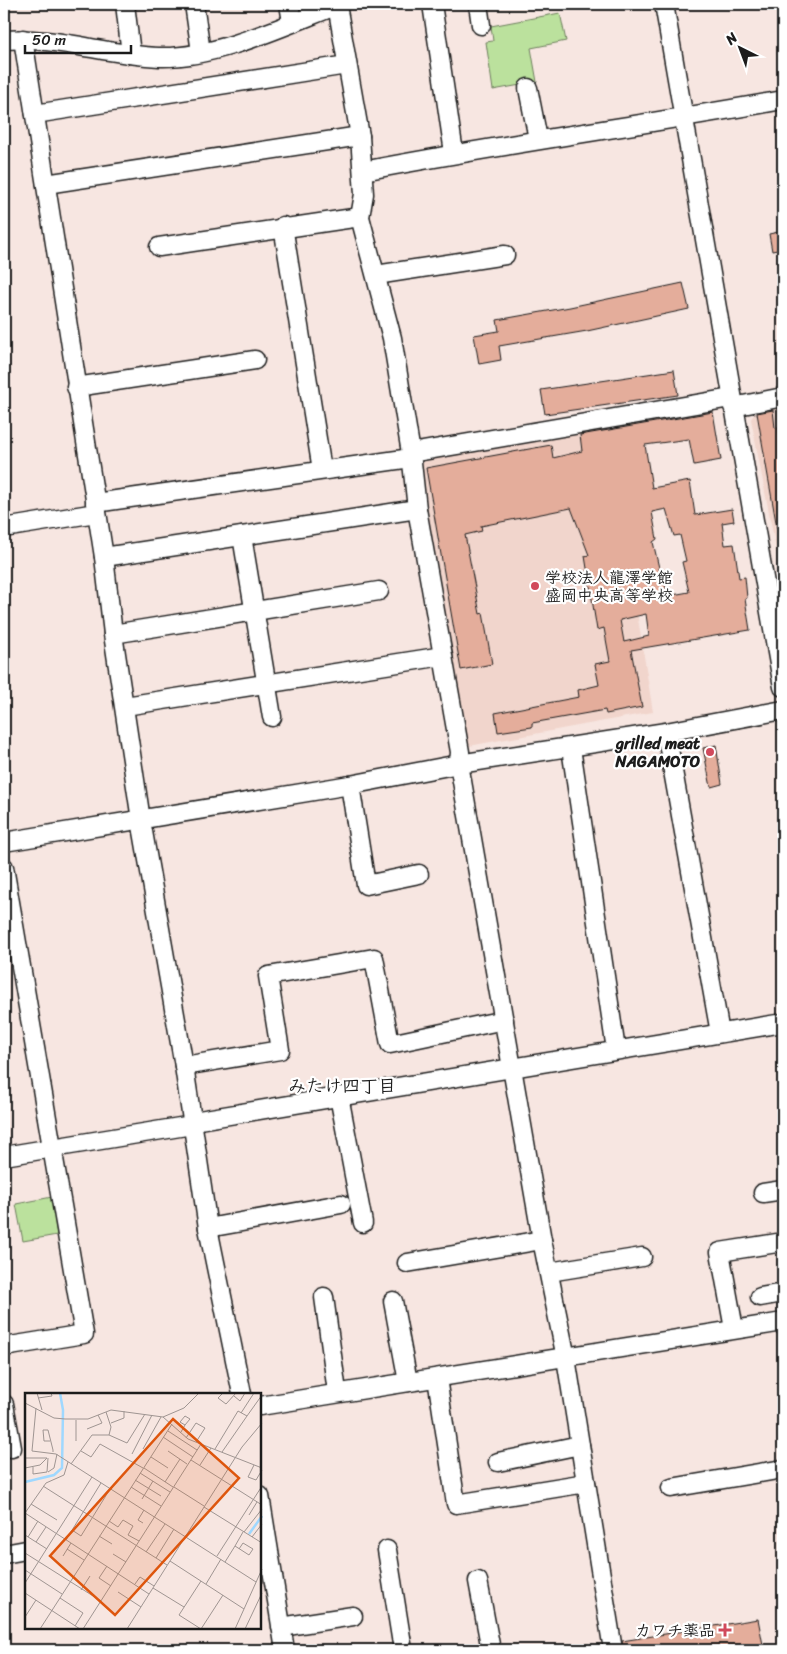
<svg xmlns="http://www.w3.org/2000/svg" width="787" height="1654" viewBox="0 0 787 1654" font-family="Sriracha,'Klee One',sans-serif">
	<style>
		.built { fill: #f1d5cc }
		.green { fill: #bbe19d; stroke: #6c7e5c }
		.building { fill: #e4ad9b; stroke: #1c1c1c; fill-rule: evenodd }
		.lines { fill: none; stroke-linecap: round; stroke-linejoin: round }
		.minor-casing { stroke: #1c1c1c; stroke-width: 21 }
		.minor { stroke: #fff; stroke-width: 18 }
		.poi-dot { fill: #d1495b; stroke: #fff; stroke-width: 2 }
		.labels { text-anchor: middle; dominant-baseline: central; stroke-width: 4.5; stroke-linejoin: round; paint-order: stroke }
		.poi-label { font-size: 16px; font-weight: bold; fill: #1c1c1c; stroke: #fff; text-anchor: end }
		.neighbourhood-label { font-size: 18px; font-weight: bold; fill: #1c1c1c; stroke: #fff }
		.inset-river { fill: none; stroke: #9fd8ff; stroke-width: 2.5 }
		.inset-road { fill: none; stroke: #9f9592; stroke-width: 1 }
		.view { fill: #de560d; fill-opacity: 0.15; stroke: #de560d; stroke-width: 2.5 }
		.inset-edge { fill: none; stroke: #1c1c1c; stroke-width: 2.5 }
	</style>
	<rect width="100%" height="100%" fill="#f7e6e1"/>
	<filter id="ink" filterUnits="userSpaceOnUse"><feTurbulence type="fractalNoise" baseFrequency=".02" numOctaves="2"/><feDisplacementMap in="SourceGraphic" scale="10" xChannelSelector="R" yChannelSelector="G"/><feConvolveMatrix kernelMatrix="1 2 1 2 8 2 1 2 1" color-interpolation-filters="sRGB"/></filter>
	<g filter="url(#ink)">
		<!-- built -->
		<g class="built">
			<path d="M 783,405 L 783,586 L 751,419 L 758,409 Z"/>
			<path d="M 607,426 L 653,712 L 469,746 L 461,705 L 458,705 L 416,467 L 424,455 Z"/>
		</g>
		<!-- green -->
		<g class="green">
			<path d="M 560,13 L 566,41 L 531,48 L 537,82 L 493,90 L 486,42 L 493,41 L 491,26 Z"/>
			<path d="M 52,1197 L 57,1235 L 23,1241 L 16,1204 Z"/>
		</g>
		<!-- building -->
		<g class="building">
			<path d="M 783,231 L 783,249 L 772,251 L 769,234 Z"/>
			<path d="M 683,283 L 689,309 L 587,331 L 499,346 L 501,360 L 479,364 L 474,335 L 499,331 L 497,320 L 570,307 Z"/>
			<path d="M 674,370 L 678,395 L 545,414 L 541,390 Z"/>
			<path d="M 773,410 L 775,428 L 778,427 L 781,444 L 783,444 L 783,527 L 777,528 L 757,413 Z"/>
			<path d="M 713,412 L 721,460 L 694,465 L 689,439 L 645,445 L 652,488 L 690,481 L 695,515 L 732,509 L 734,521 L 722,523 L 725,545 L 734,544 L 739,578 L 745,577 L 747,598 L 745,599 L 750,630 L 631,650 L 642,707 L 606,714 L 605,710 L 532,723 L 532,727 L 498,732 L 495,713 L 579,697 L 578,690 L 599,685 L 595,664 L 610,661 L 604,628 L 597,630 L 585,556 L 589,555 L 571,508 L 481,526 L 482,531 L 465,535 L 480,614 L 483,613 L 492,664 L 461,670 L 426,468 L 551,445 L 553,458 L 582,451 L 580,435 ZM 666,509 L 674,536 L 680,535 L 686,561 L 682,562 L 689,592 L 667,596 L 665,581 L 662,581 L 653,542 L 657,539 L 652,512 ZM 646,614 L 649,636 L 624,642 L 620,620 Z"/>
			<path d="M 716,745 L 722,784 L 711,787 L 703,748 Z"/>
			<path d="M 758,1619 L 764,1650 L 623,1650 L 622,1641 Z"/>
		</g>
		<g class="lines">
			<defs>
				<g id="minor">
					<path d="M 125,4 L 131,54"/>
					<path d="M 194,4 L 201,52"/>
					<path d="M 289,4 L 292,22"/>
					<path d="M 432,4 L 454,153"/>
					<path d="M 478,4 L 481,25"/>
					<path d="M 664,4 L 783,687"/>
					<path d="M 337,5 L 360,136 L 364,194 L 360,217 L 392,338 L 411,453 L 417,509 L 460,752 L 459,764 L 542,1240 L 566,1358 L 613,1650"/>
					<path d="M 23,39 L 104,557 L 113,634 L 141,820 L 184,1066 L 208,1228 L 242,1394"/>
					<path d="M 4,40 C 55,36 107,55 159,57 C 215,59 288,24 340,4"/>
					<path d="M 528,88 L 538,139"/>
					<path d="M 35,114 L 347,65"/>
					<path d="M 363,171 C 503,144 643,125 783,100"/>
					<path d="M 46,184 L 360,136"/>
					<path d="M 283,226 L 322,470"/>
					<path d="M 159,247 L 360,217"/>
					<path d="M 376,275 L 505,255"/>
					<path d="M 76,387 L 255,360"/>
					<path d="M 733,407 L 783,397"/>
					<path d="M 411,453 L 731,398"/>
					<path d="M 95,503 L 411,458"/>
					<path d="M 4,528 L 96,513"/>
					<path d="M 242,536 L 272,717"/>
					<path d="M 104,557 L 417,509"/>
					<path d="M 113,634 L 379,591"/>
					<path d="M 125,706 L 443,656"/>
					<path d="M 666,732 L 720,1033"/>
					<path d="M 571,748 L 616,1050"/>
					<path d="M 350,785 L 366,885 L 419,874"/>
					<path d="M 4,842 L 350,785 L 459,764 L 666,732 L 783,710"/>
					<path d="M 4,867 L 84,1334 L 4,1347"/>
					<path d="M 184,1066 L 280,1050 L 268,976 L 374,958 L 390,1044 L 504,1020"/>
					<path d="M 339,1096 L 363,1223"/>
					<path d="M 4,1156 L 186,1126 L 193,1121 L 783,1023"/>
					<path d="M 763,1193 L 783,1190"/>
					<path d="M 208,1228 L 341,1204"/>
					<path d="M 407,1263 L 542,1240"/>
					<path d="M 549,1272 L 642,1257"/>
					<path d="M 324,1297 L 337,1392"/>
					<path d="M 760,1297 L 783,1293"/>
					<path d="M 393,1301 L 408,1382"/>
					<path d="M 734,1329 L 720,1252 L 783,1242"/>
					<path d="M 437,1378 L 456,1504 L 586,1483"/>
					<path d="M 4,1404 L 12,1448"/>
					<path d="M 260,1406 L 783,1322"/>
					<path d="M 498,1462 L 580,1445"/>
					<path d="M 671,1488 L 783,1469"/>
					<path d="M 260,1496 L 285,1650"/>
					<path d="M 387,1550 L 403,1650"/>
					<path d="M 4,1554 L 26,1550"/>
					<path d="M 478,1581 L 491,1650"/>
					<path d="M 281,1627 L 353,1616"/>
				</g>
			</defs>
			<!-- minor casing -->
			<use href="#minor" class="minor-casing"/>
			<!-- minor -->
			<use href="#minor" class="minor"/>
		</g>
	</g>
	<!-- markers -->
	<g class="poi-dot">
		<circle cx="535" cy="586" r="5"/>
		<circle cx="710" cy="752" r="5"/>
		<path d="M722.5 1622.5h5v5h5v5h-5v5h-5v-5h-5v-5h5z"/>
	</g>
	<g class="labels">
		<!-- poi labels -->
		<g class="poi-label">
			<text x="545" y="577" text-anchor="start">学校法人龍澤学館<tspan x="545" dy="18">盛岡中央高等学校</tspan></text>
			<text x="700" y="743">grilled meat<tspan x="700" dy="18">NAGAMOTO</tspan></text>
			<text x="715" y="1630">カワチ薬品</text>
		</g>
		<!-- neighbourhood labels -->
		<g class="neighbourhood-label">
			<text x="342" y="1086">みたけ四丁目</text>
		</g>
	</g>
	<!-- overview -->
	<g transform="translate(25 1393)">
		<rect width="236" height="236" fill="#f7e6e1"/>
		<path class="inset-river" d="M 0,89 L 29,82 L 37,75 L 38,17 L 35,0M 224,141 L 237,123"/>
		<path class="inset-road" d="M 12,0 L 17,17M 198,0 L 193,5 L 201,11 L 211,0M 209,3 L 215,8 L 220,0M 13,5 L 27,3 L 26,0M 0,10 L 29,25 L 40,26 L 63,26 L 86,17 L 138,24 L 163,46 L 237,75M 11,15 L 7,58 L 31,61 L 231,189M 81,19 L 86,34 L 84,42M 216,20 L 229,0M 222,23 L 237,2M 138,24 L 159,15 L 174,0M 51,27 L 51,48M 86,30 L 99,25 L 99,18M 62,36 L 77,30 L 73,22M 143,38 L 172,57M 155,40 L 156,39 L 160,32 L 165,26 L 160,23 L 155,29 L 160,32M 138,44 L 168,64M 161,45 L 171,30 L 180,35 L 171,49M 25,48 L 19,48 L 18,37 L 23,37 L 28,57 L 28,59M 118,56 L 136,24M 190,56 L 213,18 L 222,23 L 197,59M 56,58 L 66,64 L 75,51 L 118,75M 143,58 L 162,71M 107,61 L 127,22M 126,64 L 143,75M 0,65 L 22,65M 166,67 L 237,112M 46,71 L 67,42 L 84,42 L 102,50 L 120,21M 175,72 L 186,55M 229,72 L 223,84 L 231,87 L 237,77M 8,74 L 8,81 L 22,79 L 23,65M 0,75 L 15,72 L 22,65M 119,75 L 148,94M 23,79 L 29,75 L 32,61M 115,80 L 145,99M 110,87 L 136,103M 140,89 L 155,66M 18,93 L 142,172M 106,94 L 136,113M 149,94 L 179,113M 117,106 L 128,88M 6,111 L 32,127M 179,114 L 237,150M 0,120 L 124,201M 0,120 L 21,90 L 39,82 L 43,69M 224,122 L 232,109M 84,128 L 93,134 L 98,127 L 108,133 L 103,142 L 114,148M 118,130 L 113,127 L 119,117M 47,137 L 56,143 L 85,96M 219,139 L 237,116M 0,142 L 22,156M 74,143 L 87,151M 3,144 L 13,128M 227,144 L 237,131M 41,147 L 76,90M 11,149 L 21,134M 42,156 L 59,167M 214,156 L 218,150 L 228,156 L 224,162 L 210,153 L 218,139M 121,159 L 140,131M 0,160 L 76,208M 88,161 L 101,169M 38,163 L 46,150M 192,163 L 237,93M 131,165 L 149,136M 145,168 L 219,216M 200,169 L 210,153M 82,173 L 74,185 L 86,193M 0,177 L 37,201M 176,188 L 154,222 L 176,236M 0,190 L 67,84M 110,191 L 115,184 L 129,193M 181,191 L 196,166M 128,195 L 159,214M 56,197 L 65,183M 93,199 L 116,214M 0,200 L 55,236M 35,205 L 58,220 L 50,233M 0,224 L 11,207M 15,236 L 147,31M 58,236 L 176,51M 102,236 L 217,54 L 237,30M 176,236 L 198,202M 210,236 L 237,176M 220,236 L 237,200"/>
		<path class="view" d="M 148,26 L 214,85 L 90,222 L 25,163 Z"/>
		<rect width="236" height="236" class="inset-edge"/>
	</g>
	<!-- margin -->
	<rect width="787" height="1654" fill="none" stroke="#fff" stroke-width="20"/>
	<rect x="10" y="10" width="767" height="1634" fill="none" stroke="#1c1c1c" stroke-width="2" filter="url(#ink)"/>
	<!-- north arrow -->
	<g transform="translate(740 48) rotate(318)" stroke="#ffffff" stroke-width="4" paint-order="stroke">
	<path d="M0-4L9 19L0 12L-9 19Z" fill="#1c1c1c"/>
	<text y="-8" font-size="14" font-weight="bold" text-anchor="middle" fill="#1c1c1c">N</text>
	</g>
	<!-- scale -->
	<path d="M25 45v8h106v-8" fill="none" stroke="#1c1c1c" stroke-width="2.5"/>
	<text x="32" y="45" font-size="15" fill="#1c1c1c" stroke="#ffffff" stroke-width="4" paint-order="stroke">50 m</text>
</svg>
